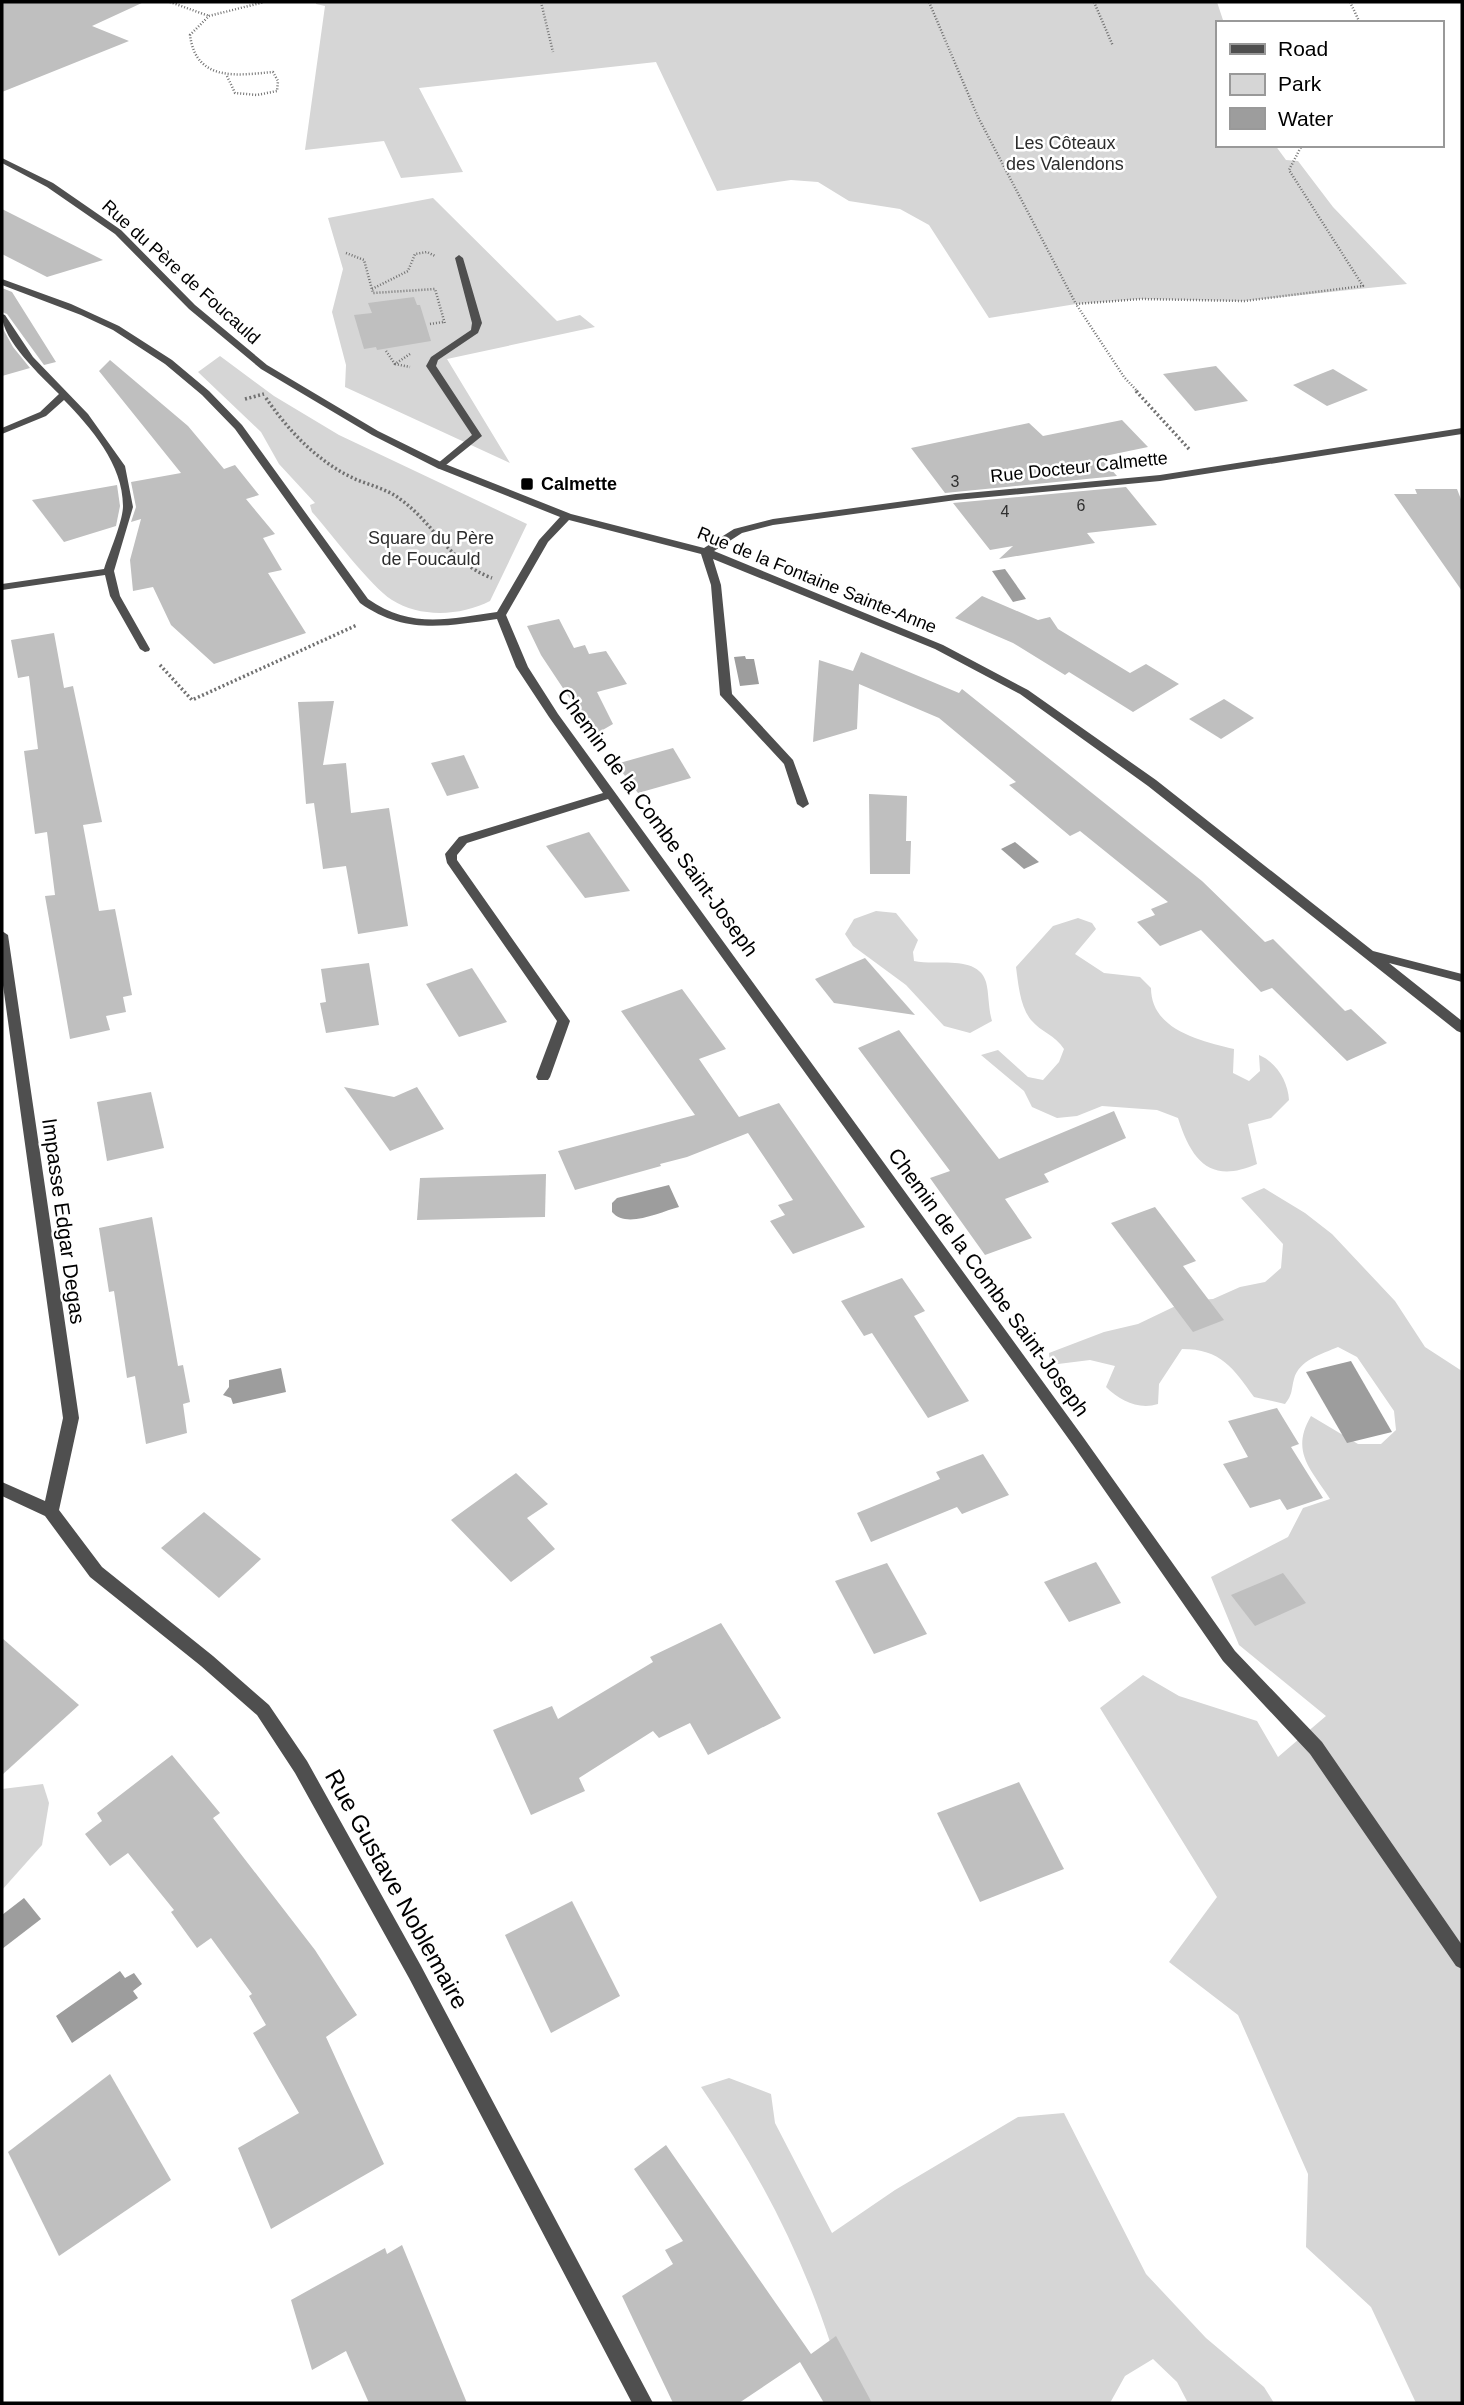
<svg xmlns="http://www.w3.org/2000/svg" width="1464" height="2405" viewBox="0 0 1464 2405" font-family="Helvetica,sans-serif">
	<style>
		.green { fill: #d6d6d6 }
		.water { fill: #9d9d9d }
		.building { fill: #bfbfbf }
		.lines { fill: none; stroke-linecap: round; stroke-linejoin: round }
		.path-far1 { stroke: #717171; stroke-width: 2.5; stroke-dasharray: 1 2; stroke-linecap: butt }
		.path { stroke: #717171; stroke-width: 3.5; stroke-dasharray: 2 2.5; stroke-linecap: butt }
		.lane { fill: #4f4f4f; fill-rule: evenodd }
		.street { fill: #4f4f4f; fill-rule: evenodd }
		.poi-dot { fill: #000; stroke: #fff; stroke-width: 2.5 }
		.labels { text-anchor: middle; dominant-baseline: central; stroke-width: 5; stroke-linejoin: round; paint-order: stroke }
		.far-number-label { font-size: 16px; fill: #303030 }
		.far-park-label { font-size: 18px; fill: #2d2d2d; stroke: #fff }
		.far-street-label { font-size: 18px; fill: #000; stroke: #fff }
		.far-poi-label { font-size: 18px; font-weight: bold; fill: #000; stroke: #fff; text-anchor: start }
		.street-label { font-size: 21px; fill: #000; stroke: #fff }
		.near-street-label { font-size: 24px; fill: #000; stroke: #fff }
	</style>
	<rect width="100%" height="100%" fill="#fff"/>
	<!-- green -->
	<g class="green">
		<path d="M 316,2 L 1217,2 L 1224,23 L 1217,23 L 1217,145 L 1275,145 L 1286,160 L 1298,161 L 1333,207 L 1407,284 L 1244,301 L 1141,299 L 1076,304 L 989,318 L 929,225 L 900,209 L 849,201 L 818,182 L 791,180 L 717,191 L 656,62 L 419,88 L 463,172 L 401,178 L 384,141 L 305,150 L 325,6 L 316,4 Z"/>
		<path d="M 433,198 L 557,321 L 580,315 L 595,327 L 447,359 L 510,463 L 345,387 L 346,365 L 332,312 L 343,269 L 328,218 Z"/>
		<path d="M 220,356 L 274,396 L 339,435 L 527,524 L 490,601 C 461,616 420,618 392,600 C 370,586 331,533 312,512 L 310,505 L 315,503 L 279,464 L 261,432 L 198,372 Z"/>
		<path d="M 876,911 L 896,913 L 918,940 L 913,952 L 914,961 C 935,966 978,954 986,982 C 989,993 988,1007 992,1021 L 970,1033 L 944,1026 L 906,985 L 853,946 L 845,934 L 854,919 Z"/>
		<path d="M 1078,918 L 1092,923 L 1096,929 L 1075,954 L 1104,973 L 1140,977 L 1151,988 C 1151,1030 1201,1041 1234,1049 L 1233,1073 L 1249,1081 L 1260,1071 L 1259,1055 C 1276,1062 1288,1081 1289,1100 L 1271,1118 L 1248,1124 L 1257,1164 C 1211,1184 1192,1162 1178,1118 L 1157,1110 L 1102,1106 L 1077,1116 L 1057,1118 L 1032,1107 L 1024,1091 L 981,1055 L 998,1050 L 1028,1077 L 1043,1080 L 1059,1062 L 1064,1049 C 1055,1035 1041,1032 1031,1020 C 1020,1007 1018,982 1016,967 L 1053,926 Z"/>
		<path d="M 1264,1188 L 1305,1213 L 1332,1234 L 1395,1301 L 1425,1347 L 1462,1371 L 1462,2403 L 1416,2403 L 1371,2307 L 1306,2247 L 1308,2174 L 1238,2015 L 1169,1962 L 1217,1897 L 1100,1708 L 1143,1675 L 1179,1696 L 1257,1721 L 1278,1757 L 1326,1716 L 1239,1645 L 1211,1577 L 1288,1537 L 1303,1508 L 1330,1499 C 1311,1469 1290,1452 1311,1416 L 1358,1444 L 1381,1444 L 1396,1430 L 1394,1411 L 1357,1357 L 1338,1347 C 1322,1354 1299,1360 1294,1379 C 1291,1390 1293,1394 1285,1404 L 1254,1397 C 1233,1368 1221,1349 1182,1349 L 1159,1384 L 1158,1404 C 1139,1410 1120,1401 1106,1387 L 1115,1366 L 1090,1360 L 1050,1365 L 1049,1353 L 1104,1332 L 1138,1324 L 1186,1301 L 1213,1299 L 1240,1287 L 1265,1282 L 1281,1268 L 1283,1244 L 1241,1198 Z"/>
		<path d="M 43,1784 L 49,1803 L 42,1845 L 2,1890 L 2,1789 Z"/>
		<path d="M 729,2078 L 771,2094 L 775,2123 L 832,2233 L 895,2190 L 1018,2117 L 1064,2113 L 1146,2274 L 1206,2338 L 1264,2387 L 1274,2403 L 1188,2403 L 1177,2382 L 1153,2359 L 1125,2376 L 1110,2403 L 847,2403 C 821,2291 767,2182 701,2087 Z"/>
	</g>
	<!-- water -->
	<g class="water">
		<path d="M 1005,569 L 1026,599 L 1013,602 L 992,571 Z"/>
		<path d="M 745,656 L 746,659 L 754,659 L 759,684 L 740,686 L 734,657 Z"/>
		<path d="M 1015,842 L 1039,862 L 1024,869 L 1001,849 Z"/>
		<path d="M 669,1185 L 679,1207 C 660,1212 626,1229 612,1212 L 612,1203 L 617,1198 Z"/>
		<path d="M 1351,1361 L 1392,1432 L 1347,1443 L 1306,1372 Z"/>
		<path d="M 281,1368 L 286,1392 L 233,1404 L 231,1398 L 223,1395 L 229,1387 L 229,1380 Z"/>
		<path d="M 24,1898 L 41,1919 L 2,1949 L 2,1915 Z"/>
		<path d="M 120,1971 L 125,1978 L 134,1973 L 142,1984 L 133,1991 L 138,1998 L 72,2043 L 56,2016 Z"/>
	</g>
	<!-- building -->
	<g class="building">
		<path d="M 2,2 L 144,2 L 92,26 L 129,41 L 2,92 Z"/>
		<path d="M 2,209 L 103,260 L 47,277 L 2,254 Z"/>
		<path d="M 2,288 L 12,292 L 56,362 L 44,365 L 7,314 L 2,312 Z"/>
		<path d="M 414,297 L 417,305 L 420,305 L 431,341 L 377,350 L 376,347 L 364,349 L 354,315 L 372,313 L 368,303 Z"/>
		<path d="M 2,327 L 13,347 L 30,368 L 2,376 Z"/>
		<path d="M 110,360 L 188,426 L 224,469 L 235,465 L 259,495 L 246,499 L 275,534 L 263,538 L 282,570 L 268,573 L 306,633 L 214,664 L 171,625 L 153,587 L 133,591 L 130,560 L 141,519 L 131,522 L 136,507 L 131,482 L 181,473 L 99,371 Z"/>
		<path d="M 1216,366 L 1248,401 L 1195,411 L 1163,374 Z"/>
		<path d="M 1333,369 L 1368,390 L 1327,406 L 1293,385 Z"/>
		<path d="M 1122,420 L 1148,447 L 1100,457 L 1117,476 L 945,493 L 911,448 L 1029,423 L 1043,436 Z"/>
		<path d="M 117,485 L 120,506 L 116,526 L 64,542 L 32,500 Z"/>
		<path d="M 1126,487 L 1157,525 L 1087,533 L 1095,543 L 999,559 L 1013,546 L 990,550 L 953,503 Z"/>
		<path d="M 1415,489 L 1457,489 L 1462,502 L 1462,591 L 1394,494 L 1417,494 Z"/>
		<path d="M 982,596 L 1038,620 L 1050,617 L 1058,629 L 1130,673 L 1146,664 L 1179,684 L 1133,712 L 1069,672 L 1065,675 L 1013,643 L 955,618 Z"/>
		<path d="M 559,619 L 574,648 L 585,645 L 589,654 L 606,651 L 627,684 L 597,692 L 613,724 L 594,735 L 541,655 L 527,626 Z"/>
		<path d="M 54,633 L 64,688 L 73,686 L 102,822 L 83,825 L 99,911 L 115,909 L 132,995 L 123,997 L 126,1012 L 106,1016 L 110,1030 L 70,1039 L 45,896 L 55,895 L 47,832 L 35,834 L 24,751 L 38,749 L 29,676 L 18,678 L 11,640 Z"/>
		<path d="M 861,652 L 959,693 L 962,689 L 1202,881 L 1265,942 L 1273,939 L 1345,1011 L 1351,1009 L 1387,1043 L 1347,1061 L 1272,988 L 1261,992 L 1201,930 L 1160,946 L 1137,922 L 1155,915 L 1151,909 L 1168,902 L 1080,831 L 1070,836 L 1009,785 L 1016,782 L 939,718 L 859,684 L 857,729 L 813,742 L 819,660 L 853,671 Z"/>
		<path d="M 1224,699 L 1254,718 L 1221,739 L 1189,719 Z"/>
		<path d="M 334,701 L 323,765 L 346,763 L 351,813 L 389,808 L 408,926 L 358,934 L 346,866 L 323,869 L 314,803 L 306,804 L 298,702 Z"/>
		<path d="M 673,748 L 691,778 L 638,793 L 616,764 Z"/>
		<path d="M 464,755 L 479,788 L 447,796 L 431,763 Z"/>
		<path d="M 869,794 L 907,796 L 906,841 L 911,841 L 910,874 L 870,874 Z"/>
		<path d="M 589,832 L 630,891 L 585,898 L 546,846 Z"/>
		<path d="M 865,958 L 915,1015 L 834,1003 L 815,979 Z"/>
		<path d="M 369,963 L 379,1025 L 326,1033 L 320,1003 L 326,1002 L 321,969 Z"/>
		<path d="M 472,968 L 507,1022 L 459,1037 L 426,984 Z"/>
		<path d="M 682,989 L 726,1049 L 699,1059 L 739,1117 L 779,1103 L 865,1227 L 793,1254 L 770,1221 L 785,1215 L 778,1205 L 793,1200 L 748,1133 L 687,1157 L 660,1164 L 661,1166 L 575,1190 L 558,1151 L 695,1115 L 621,1011 Z"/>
		<path d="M 899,1030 L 999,1159 L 1114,1111 L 1126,1138 L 1044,1174 L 1049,1182 L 1005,1199 L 1032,1238 L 985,1255 L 930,1178 L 950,1171 L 858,1048 Z"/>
		<path d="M 344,1087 L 394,1097 L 417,1087 L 444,1129 L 390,1151 Z"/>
		<path d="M 151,1092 L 164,1148 L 107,1161 L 97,1102 Z"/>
		<path d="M 546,1174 L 545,1217 L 417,1220 L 420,1178 Z"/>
		<path d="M 1155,1207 L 1196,1261 L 1183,1266 L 1224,1320 L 1193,1332 L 1111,1223 Z"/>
		<path d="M 152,1217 L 178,1366 L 183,1365 L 190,1402 L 183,1404 L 187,1433 L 146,1444 L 135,1376 L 127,1378 L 114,1291 L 109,1292 L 99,1228 Z"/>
		<path d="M 902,1278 L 925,1311 L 914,1316 L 969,1401 L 928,1418 L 872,1333 L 864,1336 L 841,1301 Z"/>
		<path d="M 1277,1408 L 1299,1444 L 1291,1447 L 1323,1498 L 1287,1510 L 1280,1499 L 1250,1508 L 1223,1464 L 1248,1457 L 1228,1421 Z"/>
		<path d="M 983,1454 L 1009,1495 L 962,1514 L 957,1507 L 871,1542 L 857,1513 L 940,1479 L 936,1472 Z"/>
		<path d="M 516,1473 L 548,1504 L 527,1518 L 555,1549 L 511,1582 L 451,1520 Z"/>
		<path d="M 204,1512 L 261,1559 L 219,1598 L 161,1548 Z"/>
		<path d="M 1096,1562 L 1121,1603 L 1069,1622 L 1044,1582 Z"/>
		<path d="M 887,1563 L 927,1634 L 874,1654 L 835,1581 Z"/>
		<path d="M 1283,1573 L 1306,1603 L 1255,1626 L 1231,1595 Z"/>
		<path d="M 721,1623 L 781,1718 L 708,1755 L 690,1723 L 659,1738 L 653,1731 L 579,1778 L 585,1791 L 531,1815 L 493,1730 L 552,1706 L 558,1719 L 653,1662 L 650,1657 Z"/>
		<path d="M 2,1638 L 79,1705 L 2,1775 Z"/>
		<path d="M 172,1755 L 220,1813 L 213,1818 L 315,1950 L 357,2015 L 326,2037 L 384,2164 L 271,2229 L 238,2148 L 299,2113 L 253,2033 L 266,2025 L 249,1996 L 252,1994 L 211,1938 L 197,1948 L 171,1912 L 174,1910 L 128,1853 L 110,1866 L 85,1834 L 102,1821 L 97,1813 Z"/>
		<path d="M 1019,1782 L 1064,1869 L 980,1902 L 937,1813 Z"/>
		<path d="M 572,1901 L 620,1996 L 551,2033 L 505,1935 Z"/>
		<path d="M 110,2074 L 171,2180 L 59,2256 L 8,2152 Z"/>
		<path d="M 666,2145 L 811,2354 L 836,2336 L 872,2403 L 824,2403 L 800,2362 L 739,2403 L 673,2403 L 622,2296 L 673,2264 L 665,2250 L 683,2241 L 634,2169 Z"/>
		<path d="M 402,2245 L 467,2403 L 369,2403 L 346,2351 L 312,2370 L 291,2300 L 385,2248 L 387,2254 Z"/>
	</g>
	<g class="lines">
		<!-- path-far1 -->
		<g class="path-far1">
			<path d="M 170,2 L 209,16"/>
			<path d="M 541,2 L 553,52"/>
			<path d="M 929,2 L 978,117 L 1076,304"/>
			<path d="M 1094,2 L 1113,46"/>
			<path d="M 1350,2 L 1360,23"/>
			<path d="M 227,76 L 235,93 L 257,95 L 277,91 L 278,81 L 273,72 C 239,75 196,83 190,35 L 209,16 L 264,2"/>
			<path d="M 346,253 L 364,260 L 373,293 L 435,289 L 445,324"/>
			<path d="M 372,289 L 408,271 L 415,254 L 427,252 L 435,256"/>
			<path d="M 430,324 L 443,322"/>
			<path d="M 386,351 L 395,364"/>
			<path d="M 410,354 L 395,364 L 410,367"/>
			<path d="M 1138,392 L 1124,377 L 1076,304 L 1141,299 L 1244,301 L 1363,286 L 1289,170 L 1302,145"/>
		</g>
		<!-- path -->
		<g class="path">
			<path d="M 1136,391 L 1189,449"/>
			<path d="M 266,398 C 288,430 316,460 351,477 C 367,485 386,488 400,499 C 436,525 447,561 492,578"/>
			<path d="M 245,399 L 264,394"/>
			<path d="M 160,665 L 192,700 L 357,625"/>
		</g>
		<!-- lane -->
		<path class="lane" d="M 459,255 L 463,258 L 482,323 L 478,333 L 438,360 L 436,366 L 482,436 L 441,469 L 437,468 L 437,464 L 472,435 L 426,366 L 431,357 L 471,330 L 472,323 L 455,258 Z"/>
		<!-- street -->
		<g class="street">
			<path d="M 2,158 L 53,183 L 121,230 L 195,305 L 267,365 L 378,431 L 445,464 L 571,514 L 704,548 L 734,529 L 773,519 L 956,494 L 1160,475 L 1462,428 L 1462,434 L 1160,481 L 956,500 L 773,525 L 742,533 L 714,551 L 943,645 L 1028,690 L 1156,780 L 1373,951 L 1462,974 L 1462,982 L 1389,963 L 1462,1021 L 1462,1033 L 1457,1031 L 1148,786 L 1020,694 L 935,649 L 713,559 L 721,585 L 732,694 L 793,760 L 809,804 L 803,808 L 797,804 L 784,764 L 720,695 L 711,585 L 701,554 L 569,520 L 548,542 L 506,615 L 528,667 L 558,714 L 1083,1437 L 1235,1651 L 1322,1742 L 1462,1945 L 1462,1969 L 1456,1966 L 1310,1754 L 1223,1661 L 1073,1445 L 608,799 L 467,843 L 457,855 L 457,860 L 570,1021 L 550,1077 L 548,1080 L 538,1080 L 536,1077 L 557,1021 L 447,863 L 445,854 L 459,837 L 603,793 L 549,717 L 516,667 L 497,619 C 446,626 405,635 360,603 L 235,429 L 202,395 L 165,364 L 113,330 L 81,315 L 2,285 L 2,279 L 71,304 L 119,326 L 172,360 L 209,391 L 242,425 L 368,599 C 410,629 449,619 497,612 L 539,540 L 560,517 L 437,468 L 372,435 L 261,369 L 189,309 L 115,234 L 47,187 L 2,163 Z"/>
			<path d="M 2,314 L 5,315 L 33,357 L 88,414 L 125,466 L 133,507 L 114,571 L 120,596 L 150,649 L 149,651 L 145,652 L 140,649 L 110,596 L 105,575 L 2,590 L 2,584 L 104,569 C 109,553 123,521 123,506 C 123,464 91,428 64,400 L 46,416 L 2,434 L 2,428 L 40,412 L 59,394 C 41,376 1,339 2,314 Z"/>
			<path d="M 2,931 L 8,935 L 79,1418 L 59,1510 L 102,1567 L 213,1656 L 269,1705 L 307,1761 L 421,1966 L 653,2403 L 632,2403 L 409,1978 L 295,1773 L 257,1715 L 201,1666 L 90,1577 L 45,1516 L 2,1496 L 2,1482 L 45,1501 L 63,1418 L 2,978 Z"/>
		</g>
	</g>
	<!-- markers -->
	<rect class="poi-dot" x="520" y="477" width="14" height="14" rx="3.5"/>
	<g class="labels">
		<!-- far-number labels -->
		<g class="far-number-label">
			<text x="955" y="481">3</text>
			<text x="1081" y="505">6</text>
			<text x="1005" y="511">4</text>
		</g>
		<!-- far-park labels -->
		<g class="far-park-label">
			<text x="1065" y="143">Les Côteaux<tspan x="1065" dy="21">des Valendons</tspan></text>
			<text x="431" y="538">Square du Père<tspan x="431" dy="21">de Foucauld</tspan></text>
		</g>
		<!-- far-street labels -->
		<g class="far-street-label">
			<text transform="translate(181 272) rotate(42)">Rue du Père de Foucauld</text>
			<text transform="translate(1079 467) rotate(-6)">Rue Docteur Calmette</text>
			<text transform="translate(817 580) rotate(22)">Rue de la Fontaine Sainte-Anne</text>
		</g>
		<!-- far-poi labels -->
		<g class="far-poi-label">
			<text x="541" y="484">Calmette</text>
		</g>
		<!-- street labels -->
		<g class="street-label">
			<text transform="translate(658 822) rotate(54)">Chemin de la Combe Saint-Joseph</text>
			<text transform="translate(64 1221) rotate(82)">Impasse Edgar Degas</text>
			<text transform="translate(989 1282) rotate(54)">Chemin de la Combe Saint-Joseph</text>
		</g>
		<!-- near-street labels -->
		<g class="near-street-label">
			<text transform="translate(397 1889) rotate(61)">Rue Gustave Noblemaire</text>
		</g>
	</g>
	<!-- border -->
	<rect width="1464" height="2405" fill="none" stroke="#000000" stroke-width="7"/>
	<!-- legend -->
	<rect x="1216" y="21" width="228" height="126" fill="#ffffff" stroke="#999999" stroke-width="2"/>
	<rect x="1230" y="44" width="35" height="10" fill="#4f4f4f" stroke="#999999" stroke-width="2"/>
	<text x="1278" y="56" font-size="21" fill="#000000">Road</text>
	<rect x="1230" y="74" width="35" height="21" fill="#d6d6d6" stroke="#999999" stroke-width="2"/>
	<text x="1278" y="91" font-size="21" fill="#000000">Park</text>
	<rect x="1230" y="108" width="35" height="21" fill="#9d9d9d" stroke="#999999" stroke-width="2"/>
	<text x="1278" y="126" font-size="21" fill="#000000">Water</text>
</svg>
